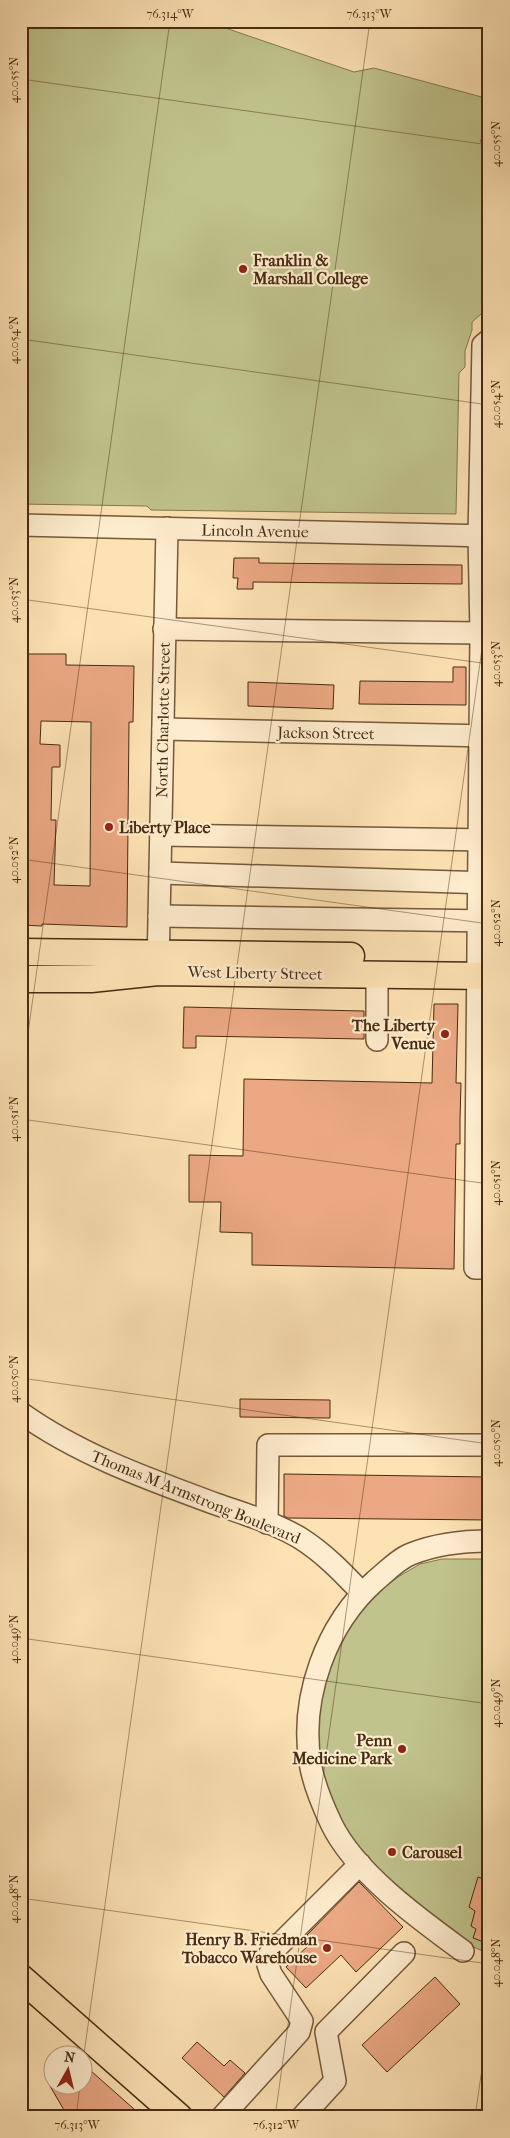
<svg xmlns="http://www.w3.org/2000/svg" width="510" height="2138" viewBox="0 0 510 2138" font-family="'IM FELL French Canon',serif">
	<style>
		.green { fill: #c0c38c; stroke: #84774f }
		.building { fill: #eba883; stroke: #472b12; fill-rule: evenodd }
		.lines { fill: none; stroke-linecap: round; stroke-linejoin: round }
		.minor-casing { stroke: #74593a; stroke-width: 24 }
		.major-casing { stroke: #472b12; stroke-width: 29 }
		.minor { stroke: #feecce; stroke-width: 21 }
		.major { stroke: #fde2b4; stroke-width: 26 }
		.ticks { fill: none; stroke: #472b12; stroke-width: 1; stroke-opacity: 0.45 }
		.poi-dot { fill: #8f2418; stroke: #feecce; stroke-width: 2 }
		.labels { text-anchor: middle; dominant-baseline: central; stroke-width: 4.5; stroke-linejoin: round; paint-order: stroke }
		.poi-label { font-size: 16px; font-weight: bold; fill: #472b12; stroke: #feecce; text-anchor: start }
		.street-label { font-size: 16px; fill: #472b12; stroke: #feecce }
		.neatline { fill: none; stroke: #472b12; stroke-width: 2 }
		.ticks-label { font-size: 12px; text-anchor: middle; fill: #472b12 }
	</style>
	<rect width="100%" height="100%" fill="#fde2b4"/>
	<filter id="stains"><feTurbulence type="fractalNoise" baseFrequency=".004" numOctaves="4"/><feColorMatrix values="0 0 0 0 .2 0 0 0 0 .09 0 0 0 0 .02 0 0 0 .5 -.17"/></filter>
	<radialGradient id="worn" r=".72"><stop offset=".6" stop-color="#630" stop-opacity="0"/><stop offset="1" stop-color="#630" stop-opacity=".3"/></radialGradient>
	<!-- green -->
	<g class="green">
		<path d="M 21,21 L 205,21 L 354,72 L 374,68 L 489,99 L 489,128 L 480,141 L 489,151 L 489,307 L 472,322 L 472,330 L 465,351 L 465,367 L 459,373 L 456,514 L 151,510 L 147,506 L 21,504 Z"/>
		<path d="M 442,1559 L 489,1559 L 489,1954 L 467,1944 L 431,1920 L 364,1856 L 340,1826 L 315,1764 L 319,1691 L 350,1622 L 375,1595 L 398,1577 L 420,1564 Z"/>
	</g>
	<!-- building -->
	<g class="building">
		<path d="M 234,558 L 259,558 L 259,563 L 462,565 L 462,584 L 253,582 L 253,589 L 237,589 L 238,578 L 233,578 Z"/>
		<path d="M 25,654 L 66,654 L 66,665 L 134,666 L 133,722 L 129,722 L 127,927 L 42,924 L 42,926 L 21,925 L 21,665 L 25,665 ZM 41,721 L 91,722 L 90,886 L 54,885 L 56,820 L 51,820 L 52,767 L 60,767 L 60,745 L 40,744 Z"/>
		<path d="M 453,667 L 466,667 L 466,705 L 359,704 L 360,681 L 453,682 Z"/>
		<path d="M 248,682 L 334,685 L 333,709 L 248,706 Z"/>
		<path d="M 434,1004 L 458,1004 L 456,1083 L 461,1083 L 460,1119 L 460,1144 L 456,1144 L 454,1269 L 252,1265 L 252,1233 L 220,1232 L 221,1202 L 189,1202 L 189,1155 L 243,1156 L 244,1079 L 432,1083 Z"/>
		<path d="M 184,1007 L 364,1011 L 364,1039 L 196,1036 L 196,1048 L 183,1048 Z"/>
		<path d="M 240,1399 L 330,1400 L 330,1418 L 240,1417 Z"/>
		<path d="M 284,1474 L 489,1477 L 489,1520 L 288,1518 L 284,1516 Z"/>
		<path d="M 478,1877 L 489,1881 L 489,1944 L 473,1938 L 476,1929 L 471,1926 L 475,1911 L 469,1907 Z"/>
		<path d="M 359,1882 L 403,1927 L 356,1972 L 341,1955 L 306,1988 L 286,1967 L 313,1941 L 307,1935 Z"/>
		<path d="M 435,1977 L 460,2004 L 387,2072 L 362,2045 Z"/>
		<path d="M 197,2042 L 224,2066 L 230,2060 L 245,2073 L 224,2097 L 182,2058 Z"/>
		<path d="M 82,2063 L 143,2117 L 68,2117 L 50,2086 L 82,2086 Z"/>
	</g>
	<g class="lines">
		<defs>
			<g id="minor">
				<path d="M 489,340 L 483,345 L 479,536 L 481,633 L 475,1268 L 489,1268"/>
				<path d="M 21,525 L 489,536"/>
				<path d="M 164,629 L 481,633"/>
				<path d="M 163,729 L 489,736"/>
				<path d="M 161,835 L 489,840"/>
				<path d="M 160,873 L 489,883"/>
				<path d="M 159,916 L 489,921"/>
				<path d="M 158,968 L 167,528"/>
				<path d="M 377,974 L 377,1040"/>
				<path d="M 21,1413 C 80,1455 148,1479 216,1504 C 244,1514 275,1523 300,1538 C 324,1553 343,1573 362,1593"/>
				<path d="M 267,1523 L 268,1445 L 489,1445"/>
				<path d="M 463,1951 C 419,1919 354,1872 331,1823 C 322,1804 313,1783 310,1762 C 300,1697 326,1625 375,1581 C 386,1572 398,1559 411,1554 C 436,1544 462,1541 489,1541"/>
				<path d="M 222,2117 L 299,2032 L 302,2021 L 271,1974 L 268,1965 L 269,1955 L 360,1864"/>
				<path d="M 302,2117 L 335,2081 L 326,2032 L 404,1953"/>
			</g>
			<g id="major">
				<path d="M 21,952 L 351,956"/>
				<path d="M 21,979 L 91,979 L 158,972 L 489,976"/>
				<path d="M 21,1978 L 179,2117"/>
			</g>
		</defs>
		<!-- minor casing -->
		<use href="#minor" class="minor-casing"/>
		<!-- major casing -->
		<use href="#major" class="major-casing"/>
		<!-- minor -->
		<use href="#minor" class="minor"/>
		<!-- major -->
		<use href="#major" class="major"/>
	</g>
	<!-- ticks -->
	<path class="ticks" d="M 21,79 L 489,145M 21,339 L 489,405M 21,599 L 489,664M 21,859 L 489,924M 21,1083 L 170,21M 21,1119 L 489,1184M 21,1378 L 489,1444M 21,1638 L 489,1704M 21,1898 L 489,1964M 82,2068 L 370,21M 76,2117 L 80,2086M 275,2117 L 489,599M 475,2117 L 489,2020"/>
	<!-- markers -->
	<g class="poi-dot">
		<circle cx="243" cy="269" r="5"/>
		<circle cx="109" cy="827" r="5"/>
		<circle cx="445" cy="1034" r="5"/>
		<circle cx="402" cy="1749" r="5"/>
		<circle cx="392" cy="1852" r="5"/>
		<circle cx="327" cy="1948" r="5"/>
	</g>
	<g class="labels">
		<!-- poi labels -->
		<g class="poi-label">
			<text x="253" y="260">Franklin &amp;<tspan x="253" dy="18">Marshall College</tspan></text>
			<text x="119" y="827">Liberty Place</text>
			<text x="435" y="1025" text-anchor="end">The Liberty<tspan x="435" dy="18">Venue</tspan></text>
			<text x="392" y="1740" text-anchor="end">Penn<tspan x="392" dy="18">Medicine Park</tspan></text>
			<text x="402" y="1852">Carousel</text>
			<text x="317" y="1939" text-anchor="end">Henry B. Friedman<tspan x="317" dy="18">Tobacco Warehouse</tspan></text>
		</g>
		<!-- street labels -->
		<g class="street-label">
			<text transform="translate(255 531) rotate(1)">Lincoln Avenue</text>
			<text transform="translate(163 720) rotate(-89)">North Charlotte Street</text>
			<text transform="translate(326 733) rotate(1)">Jackson Street</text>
			<text transform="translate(255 973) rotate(1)">West Liberty Street</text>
			<text transform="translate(196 1497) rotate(22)">Thomas M Armstrong Boulevard</text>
		</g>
	</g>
	<!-- margin -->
	<rect width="510" height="2138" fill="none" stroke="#fde2b4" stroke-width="55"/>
	<!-- north arrow -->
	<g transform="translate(68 2070) rotate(8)"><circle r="24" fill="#feecce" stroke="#b59f83"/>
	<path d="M0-4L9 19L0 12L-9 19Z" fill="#8f2418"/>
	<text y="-8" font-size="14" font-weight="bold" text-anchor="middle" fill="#472b12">N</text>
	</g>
	<rect x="28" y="28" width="454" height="2082" class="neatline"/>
	<g class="ticks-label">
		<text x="170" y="18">76.314°W</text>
		<text x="369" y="18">76.313°W</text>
		<text transform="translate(14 80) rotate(-90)" y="4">40.055°N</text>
		<text transform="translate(496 144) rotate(-90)" y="4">40.055°N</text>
		<text transform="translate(14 340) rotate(-90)" y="4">40.054°N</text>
		<text transform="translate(496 404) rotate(-90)" y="4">40.054°N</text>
		<text transform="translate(14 600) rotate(-90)" y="4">40.053°N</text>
		<text transform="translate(496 664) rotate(-90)" y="4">40.053°N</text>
		<text transform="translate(14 860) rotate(-90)" y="4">40.052°N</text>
		<text transform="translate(496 923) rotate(-90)" y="4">40.052°N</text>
		<text transform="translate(14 1119) rotate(-90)" y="4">40.051°N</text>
		<text transform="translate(496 1183) rotate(-90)" y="4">40.051°N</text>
		<text transform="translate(14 1379) rotate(-90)" y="4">40.050°N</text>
		<text transform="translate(496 1443) rotate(-90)" y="4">40.050°N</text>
		<text transform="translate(14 1639) rotate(-90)" y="4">40.049°N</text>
		<text transform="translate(496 1703) rotate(-90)" y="4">40.049°N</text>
		<text transform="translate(14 1899) rotate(-90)" y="4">40.048°N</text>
		<text transform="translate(496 1963) rotate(-90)" y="4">40.048°N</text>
		<text x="77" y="2129">76.313°W</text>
		<text x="276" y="2129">76.312°W</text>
	</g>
	<rect width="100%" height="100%" filter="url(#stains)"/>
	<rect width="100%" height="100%" fill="url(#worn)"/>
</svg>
